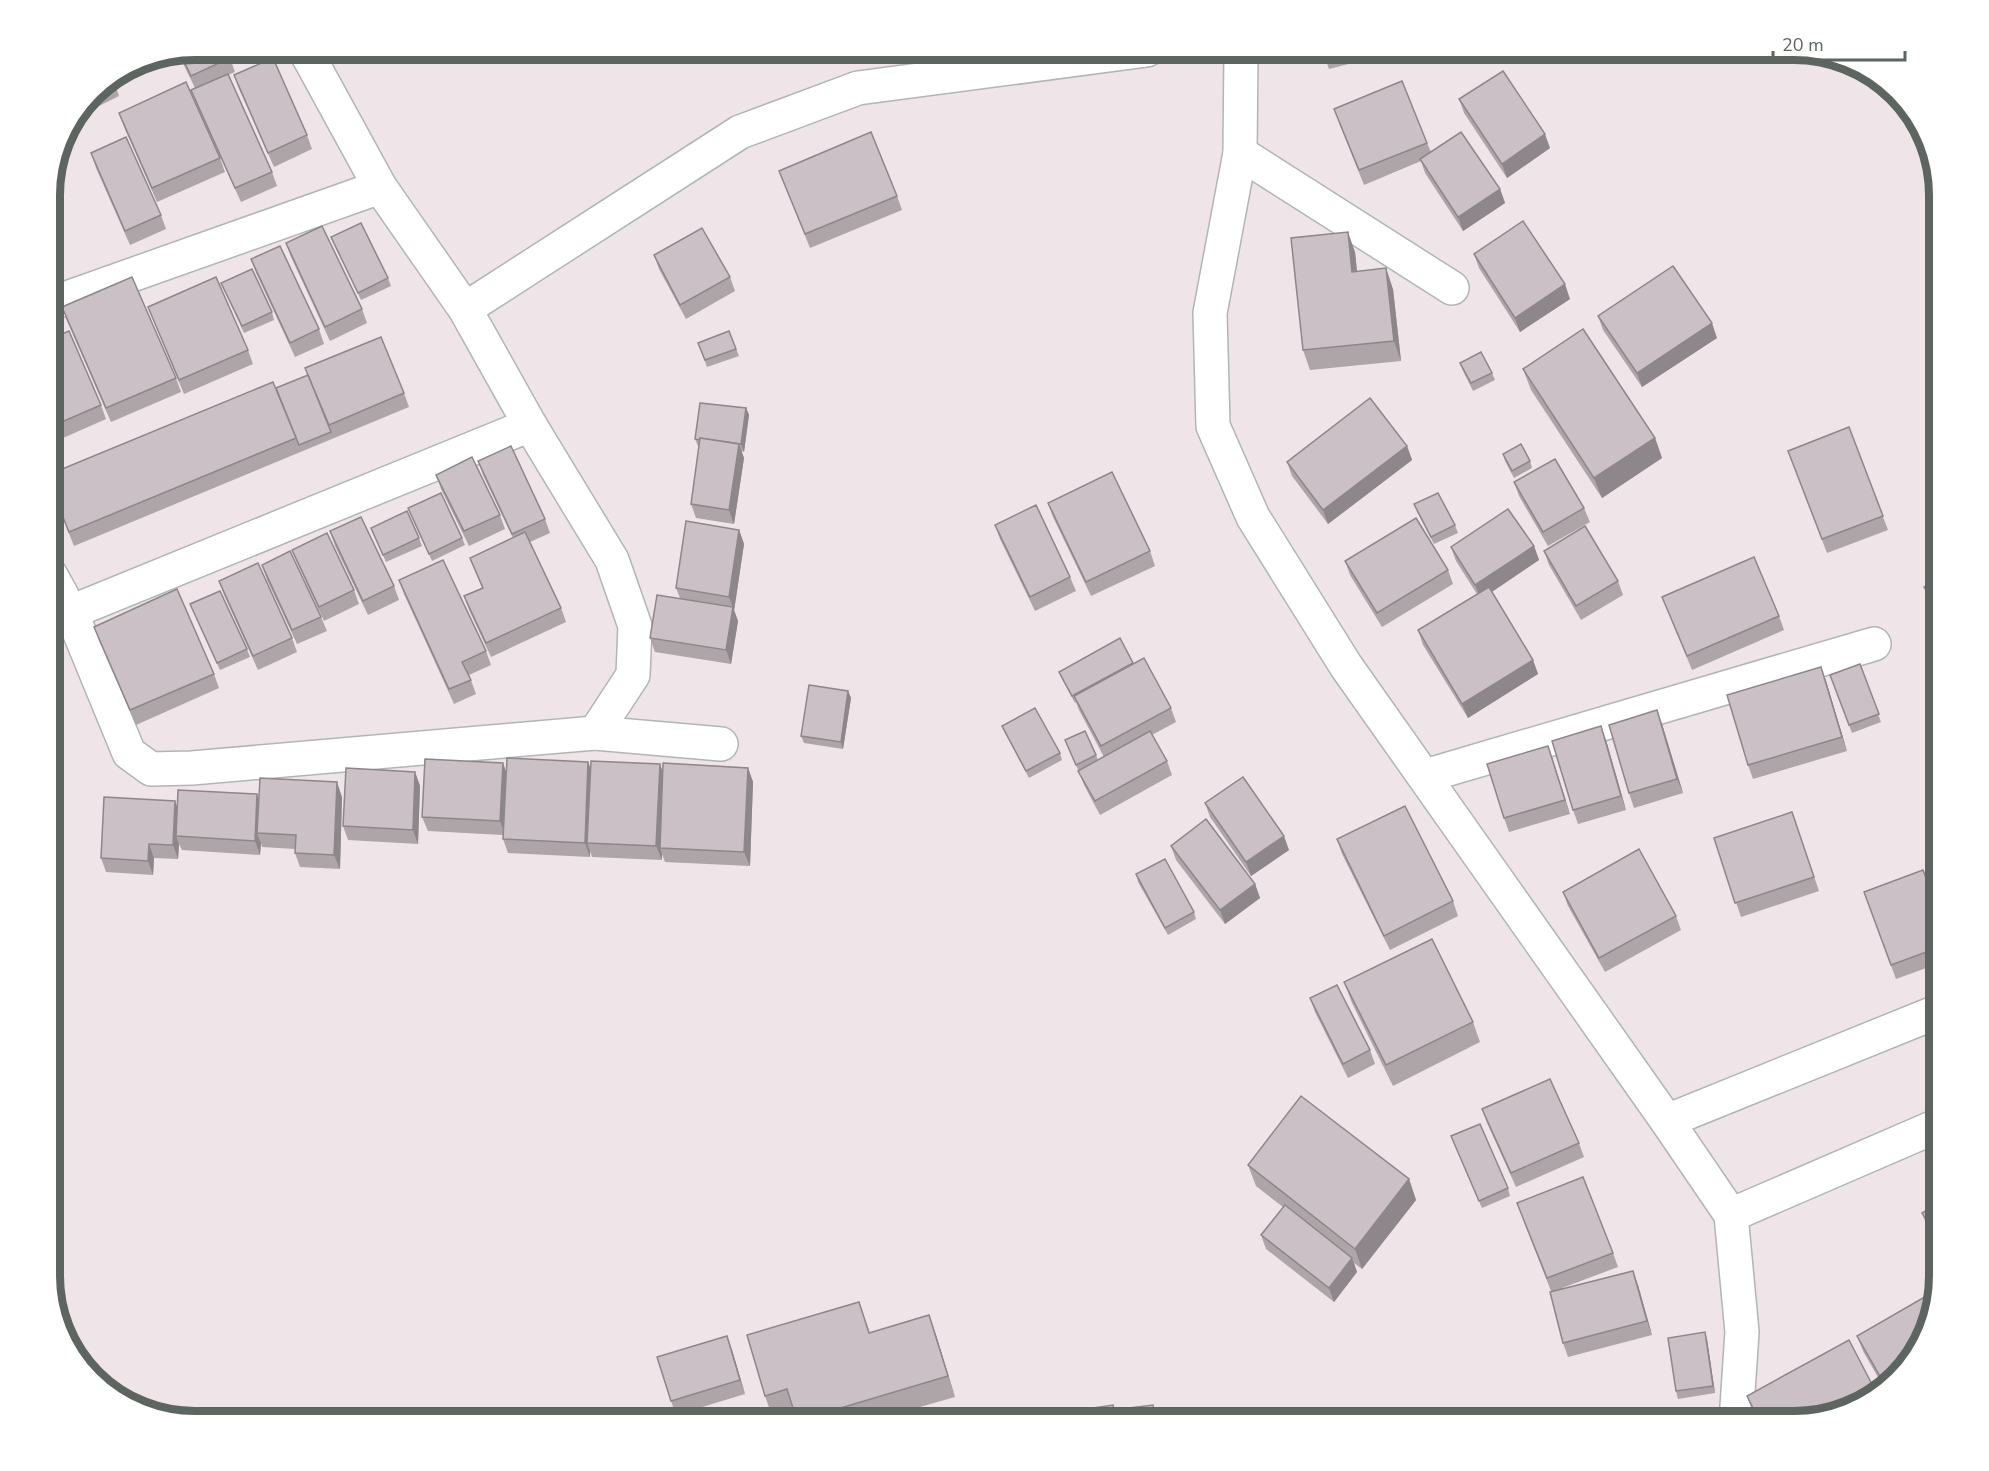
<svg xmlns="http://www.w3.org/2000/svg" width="1989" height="1471" viewBox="0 0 1989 1471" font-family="'Nunito Sans',sans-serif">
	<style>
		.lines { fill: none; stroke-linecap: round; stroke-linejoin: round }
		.minor-casing { stroke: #afb7b3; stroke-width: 36 }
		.minor { stroke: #fff; stroke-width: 33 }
		.wall { fill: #aea5a9 }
		.shaded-wall { fill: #8d868a }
		.building { fill: #cac0c5; stroke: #8d868a; stroke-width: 1.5 }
		.rim { fill: none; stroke: #5c655f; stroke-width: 8 }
	</style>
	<rect width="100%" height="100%" fill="#efe4e8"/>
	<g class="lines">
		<defs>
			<g id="minor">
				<path d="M 305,50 L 380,187 L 465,309 L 740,132 L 858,88 L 1147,50"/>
				<path d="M 1241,50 L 1240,153 L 1210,313 L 1213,426 L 1253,517 L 1346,666 L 1667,1121 L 1731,1215 L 1742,1332 L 1736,1421"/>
				<path d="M 1240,153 L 1452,288"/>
				<path d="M 50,304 L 380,187"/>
				<path d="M 465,309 L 530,425 L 612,560 L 635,626 L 633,675 L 595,733"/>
				<path d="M 50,574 L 71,612 L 129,753 L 151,769 L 192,768 L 595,733 L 721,744"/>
				<path d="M 71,612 L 530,425"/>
				<path d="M 1425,776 L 1874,644"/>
				<path d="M 1667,1121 L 1939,1011"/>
				<path d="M 1731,1215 L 1939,1125"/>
			</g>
		</defs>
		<!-- minor casing -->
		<use href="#minor" class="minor-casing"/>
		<!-- minor -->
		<use href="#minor" class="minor"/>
	</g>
	<!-- wall -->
	<g class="wall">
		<path d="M 195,50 L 230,58 L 235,72 L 228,75 L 272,172 L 277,186 L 241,202 L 196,104 L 191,90 L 195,88 L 178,53 Z"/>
		<path d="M 1322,50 L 1403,50 L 1329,69 Z"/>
		<path d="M 175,53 L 177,58 L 119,84 L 115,76 L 140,60 Z"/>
		<path d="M 234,75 L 307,135 L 312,149 L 274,167 L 239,89 Z"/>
		<path d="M 114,82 L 119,96 L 81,115 L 79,112 L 99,86 Z"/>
		<path d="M 1459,99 L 1550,148 L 1507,178 L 1464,113 Z"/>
		<path d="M 119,113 L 220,158 L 225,172 L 157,202 L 124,127 Z"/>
		<path d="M 1339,123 L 1427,143 L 1431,152 L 1500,189 L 1505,203 L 1463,231 L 1425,173 L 1421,161 L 1364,185 Z"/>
		<path d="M 91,153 L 161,215 L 166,229 L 130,245 L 96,168 Z"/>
		<path d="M 779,171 L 897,196 L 902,210 L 810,248 Z"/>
		<path d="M 331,237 L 388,278 L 391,286 L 361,300 Z"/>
		<path d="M 286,243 L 362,309 L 367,323 L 330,341 L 291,257 Z"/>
		<path d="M 1355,252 L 1357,271 L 1393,289 L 1401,361 L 1310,370 L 1303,350 Z"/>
		<path d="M 1474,254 L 1570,299 L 1520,332 L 1479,268 Z"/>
		<path d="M 654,255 L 730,277 L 735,291 L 686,319 L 659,269 Z"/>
		<path d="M 251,259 L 319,329 L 324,344 L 295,357 L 256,273 Z"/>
		<path d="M 221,283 L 272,312 L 274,320 L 244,333 Z"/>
		<path d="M 62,307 L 176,378 L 181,392 L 111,422 L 67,321 Z"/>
		<path d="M 148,307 L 248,350 L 253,364 L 184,394 Z"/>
		<path d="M 1598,316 L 1717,338 L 1642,387 L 1603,330 Z"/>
		<path d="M 729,331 L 739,356 L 707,367 L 698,343 Z"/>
		<path d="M 50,339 L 101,405 L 106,419 L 54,442 L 50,433 Z"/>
		<path d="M 1460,363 L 1492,373 L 1495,380 L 1473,391 L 1463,371 Z"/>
		<path d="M 1523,369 L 1655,438 L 1662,458 L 1602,498 L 1531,390 Z"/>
		<path d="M 276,388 L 404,393 L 409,407 L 74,546 L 50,486 L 50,474 Z"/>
		<path d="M 746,408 L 749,415 L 744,452 L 741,451 L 744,458 L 734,524 L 696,518 L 691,504 L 699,446 L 698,446 L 695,439 Z"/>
		<path d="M 1849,427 L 1888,530 L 1827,553 L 1788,451 Z"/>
		<path d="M 1407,446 L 1412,460 L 1328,524 L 1292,476 L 1287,462 Z"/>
		<path d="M 1503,454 L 1530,461 L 1532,468 L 1514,478 L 1505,461 Z"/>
		<path d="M 478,461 L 545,519 L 550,533 L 530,542 L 561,608 L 566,622 L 491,657 L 469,610 L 464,596 L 482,588 L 470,558 L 513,538 L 483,475 Z"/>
		<path d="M 436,475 L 500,515 L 505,529 L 469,546 L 441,489 Z"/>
		<path d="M 1514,482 L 1584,508 L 1590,522 L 1548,546 L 1519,496 Z"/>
		<path d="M 1048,503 L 1150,551 L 1155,566 L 1091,596 L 1053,517 Z"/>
		<path d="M 1414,504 L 1455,525 L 1458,533 L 1434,544 L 1417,512 Z"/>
		<path d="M 408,508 L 462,538 L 465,545 L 432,561 Z"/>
		<path d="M 995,525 L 1070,577 L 1076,591 L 1035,611 L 1000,539 Z"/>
		<path d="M 371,528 L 419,538 L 422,546 L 386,562 Z"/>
		<path d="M 739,530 L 744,544 L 734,611 L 738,621 L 731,664 L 655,652 L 650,638 L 680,598 L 676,588 Z"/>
		<path d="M 330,531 L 394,586 L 399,600 L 368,615 L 335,546 Z"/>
		<path d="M 1534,546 L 1539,560 L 1492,592 L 1533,660 L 1538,674 L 1468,718 L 1423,645 L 1418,630 L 1477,594 L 1456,561 L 1451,547 Z"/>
		<path d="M 292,550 L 354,590 L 359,604 L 324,621 L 298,565 Z"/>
		<path d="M 1544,551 L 1618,581 L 1623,595 L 1581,620 L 1549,565 Z"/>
		<path d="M 1345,561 L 1448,570 L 1453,584 L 1382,627 L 1350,575 Z"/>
		<path d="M 262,565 L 321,617 L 327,631 L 297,644 L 267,580 Z"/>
		<path d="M 1940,578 L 1940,618 L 1929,601 L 1924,587 Z"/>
		<path d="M 399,580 L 486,651 L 491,665 L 469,675 L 476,694 L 454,704 L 404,594 Z"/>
		<path d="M 219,581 L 292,638 L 297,652 L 258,670 L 224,595 Z"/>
		<path d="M 1662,597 L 1779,616 L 1784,630 L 1692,670 Z"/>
		<path d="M 190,604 L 247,649 L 250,657 L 220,670 Z"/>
		<path d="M 94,627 L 214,674 L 219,688 L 136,725 L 99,641 Z"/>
		<path d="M 1133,663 L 1171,708 L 1176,722 L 1152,735 L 1167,761 L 1172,775 L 1100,815 L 1084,785 L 1079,772 L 1065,740 L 1096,755 L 1098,760 L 1104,757 L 1079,710 L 1076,702 L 1075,703 L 1062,679 L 1059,672 Z"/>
		<path d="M 1860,664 L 1881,722 L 1852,733 L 1830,675 Z"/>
		<path d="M 1826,681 L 1847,751 L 1753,779 L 1748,765 Z"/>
		<path d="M 848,691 L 851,698 L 843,749 L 804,743 L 801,736 Z"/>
		<path d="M 1662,724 L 1683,793 L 1634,808 L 1629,793 Z"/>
		<path d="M 1002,726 L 1060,753 L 1062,760 L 1029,778 L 1005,733 Z"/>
		<path d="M 1606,740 L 1626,810 L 1578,824 L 1573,810 Z"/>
		<path d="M 1548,746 L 1570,814 L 1509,832 L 1504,818 Z"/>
		<path d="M 588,762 L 591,769 L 663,771 L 748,768 L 753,782 L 750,866 L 665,862 L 662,854 L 662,860 L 592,857 L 590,851 L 590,857 L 508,853 L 503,839 L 503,835 L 428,831 L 422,817 L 506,772 Z"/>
		<path d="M 415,772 L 420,786 L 418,844 L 348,840 L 343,826 Z"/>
		<path d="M 342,797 L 340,869 L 300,867 L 295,853 L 295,849 L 262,847 L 261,843 L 260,855 L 182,850 L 179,844 L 178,859 L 154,858 L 153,875 L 106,872 L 101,858 L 175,801 L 177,807 L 259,798 Z"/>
		<path d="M 1205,803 L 1289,850 L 1251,876 L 1210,817 Z"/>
		<path d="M 1792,812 L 1819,891 L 1741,917 L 1714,838 Z"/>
		<path d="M 1337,839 L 1453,901 L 1458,916 L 1390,950 L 1342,854 Z"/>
		<path d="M 1171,846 L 1255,884 L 1260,898 L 1225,924 L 1176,860 Z"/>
		<path d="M 1136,874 L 1194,912 L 1196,919 L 1168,935 L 1138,882 Z"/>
		<path d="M 1563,892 L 1676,916 L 1681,930 L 1605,972 L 1568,906 Z"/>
		<path d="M 1864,892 L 1940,914 L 1940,963 L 1896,979 Z"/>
		<path d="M 1344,982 L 1473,1022 L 1480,1042 L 1393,1086 L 1352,1003 Z"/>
		<path d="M 1310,998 L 1370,1050 L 1375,1064 L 1348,1078 L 1315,1012 Z"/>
		<path d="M 1482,1109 L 1579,1143 L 1584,1157 L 1516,1187 L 1487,1123 Z"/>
		<path d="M 1451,1136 L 1508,1188 L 1510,1196 L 1482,1208 Z"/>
		<path d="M 1248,1165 L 1409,1179 L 1416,1200 L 1362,1269 L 1354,1263 L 1357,1272 L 1334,1302 L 1266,1249 L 1261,1235 L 1283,1207 L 1256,1186 Z"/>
		<path d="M 1940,1202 L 1940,1247 L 1927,1227 L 1922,1213 Z"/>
		<path d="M 1522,1217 L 1613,1253 L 1618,1267 L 1562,1288 L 1638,1285 L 1652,1335 L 1568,1357 L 1563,1343 L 1551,1291 Z"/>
		<path d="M 859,1302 L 870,1333 L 929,1315 L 936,1335 L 955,1397 L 871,1421 L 797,1421 L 793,1410 L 772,1416 L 765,1396 Z"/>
		<path d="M 1857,1336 L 1910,1364 L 1883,1386 L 1863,1351 Z"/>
		<path d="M 1707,1339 L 1715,1393 L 1678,1399 L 1676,1391 Z"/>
		<path d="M 732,1350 L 745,1394 L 676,1415 L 671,1401 Z"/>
		<path d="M 1747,1396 L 1794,1422 L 1758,1422 L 1752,1410 Z"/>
	</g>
	<!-- shaded-wall -->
	<g class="shaded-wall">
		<path d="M 1545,134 L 1550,148 L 1507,178 L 1502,164 Z"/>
		<path d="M 1500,189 L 1505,203 L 1463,231 L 1458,217 Z"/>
		<path d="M 1348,232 L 1355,252 L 1359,292 L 1352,272 Z"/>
		<path d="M 1386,268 L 1393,289 L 1401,361 L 1394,341 Z"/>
		<path d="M 1565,284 L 1570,299 L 1520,332 L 1515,318 Z"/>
		<path d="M 1712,323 L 1717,338 L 1642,387 L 1637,373 Z"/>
		<path d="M 746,408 L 749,415 L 744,452 L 741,444 Z"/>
		<path d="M 1655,438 L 1662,458 L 1602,498 L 1594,478 Z"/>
		<path d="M 739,444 L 744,458 L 734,524 L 729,510 Z"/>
		<path d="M 1407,446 L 1412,460 L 1328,524 L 1323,510 Z"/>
		<path d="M 739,530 L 744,544 L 734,611 L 729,597 Z"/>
		<path d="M 1534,546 L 1539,560 L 1481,599 L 1475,585 Z"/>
		<path d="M 733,607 L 738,621 L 731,664 L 726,650 Z"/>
		<path d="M 1533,660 L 1538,674 L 1468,718 L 1462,704 Z"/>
		<path d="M 1821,667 L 1826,681 L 1847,751 L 1842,737 Z"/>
		<path d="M 848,691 L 851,698 L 843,749 L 841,742 Z"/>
		<path d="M 1657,710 L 1662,724 L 1683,793 L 1677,779 Z"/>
		<path d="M 1601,726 L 1606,740 L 1626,810 L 1621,796 Z"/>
		<path d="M 1548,746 L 1553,760 L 1570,814 L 1565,800 Z"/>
		<path d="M 588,762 L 593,776 L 587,843 L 590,851 L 590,857 L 585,843 Z"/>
		<path d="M 503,763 L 508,777 L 505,835 L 500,821 Z"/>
		<path d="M 660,764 L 665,778 L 660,848 L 662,854 L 662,860 L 656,846 Z"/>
		<path d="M 748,768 L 753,782 L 750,866 L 744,852 Z"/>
		<path d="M 415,772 L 420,786 L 418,844 L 413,830 Z"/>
		<path d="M 337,782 L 342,797 L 340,869 L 334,855 Z"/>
		<path d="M 257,794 L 262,808 L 257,833 L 261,843 L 260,855 L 255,841 Z"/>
		<path d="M 175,801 L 180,815 L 176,836 L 179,844 L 178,859 L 173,845 Z"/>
		<path d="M 1284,836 L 1289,850 L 1251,876 L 1246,862 Z"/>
		<path d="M 149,844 L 154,858 L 153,875 L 148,861 Z"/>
		<path d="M 1255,884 L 1260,898 L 1225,924 L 1220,910 Z"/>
		<path d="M 1409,1179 L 1416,1200 L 1362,1269 L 1355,1249 Z"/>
		<path d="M 1352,1258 L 1357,1272 L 1334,1302 L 1329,1288 Z"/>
		<path d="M 1633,1271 L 1638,1285 L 1652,1335 L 1647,1321 Z"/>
		<path d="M 929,1315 L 936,1335 L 955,1397 L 948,1376 Z"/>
		<path d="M 1705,1332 L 1707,1339 L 1715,1393 L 1713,1386 Z"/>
		<path d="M 727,1336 L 732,1350 L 745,1394 L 740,1380 Z"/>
		<path d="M 1113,1405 L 1118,1420 L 1119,1422 L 1116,1422 Z"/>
		<path d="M 1153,1405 L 1155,1412 L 1157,1422 L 1155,1422 Z"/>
	</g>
	<!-- building -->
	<g class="building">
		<path d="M 195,50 L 226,50 L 230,58 L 191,76 L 180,53 Z"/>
		<path d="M 1322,50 L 1344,50 L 1323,55 Z"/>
		<path d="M 273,58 L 307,135 L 268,153 L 234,75 Z"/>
		<path d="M 1503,71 L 1545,134 L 1502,164 L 1459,99 Z"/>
		<path d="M 228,74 L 272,172 L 235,188 L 191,90 Z"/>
		<path d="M 112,78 L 114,82 L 94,92 L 99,86 Z"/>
		<path d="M 1402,81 L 1427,143 L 1359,170 L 1334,109 Z"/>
		<path d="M 186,82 L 220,158 L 152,188 L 119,113 Z"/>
		<path d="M 871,132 L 897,196 L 805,234 L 779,171 Z"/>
		<path d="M 1461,132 L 1500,189 L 1458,217 L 1420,159 Z"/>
		<path d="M 126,137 L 161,215 L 125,231 L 91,153 Z"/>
		<path d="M 1523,221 L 1565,284 L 1515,318 L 1474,254 Z"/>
		<path d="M 361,223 L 388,278 L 358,293 L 331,237 Z"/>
		<path d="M 322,226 L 362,309 L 325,327 L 286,243 Z"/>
		<path d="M 702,228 L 730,277 L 680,305 L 654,255 Z"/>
		<path d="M 1348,232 L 1352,272 L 1386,268 L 1394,341 L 1303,350 L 1291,238 Z"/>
		<path d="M 280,246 L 319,329 L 290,343 L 251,259 Z"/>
		<path d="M 1673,266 L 1712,323 L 1637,373 L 1598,316 Z"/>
		<path d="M 252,269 L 272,312 L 242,326 L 221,283 Z"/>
		<path d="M 132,277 L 176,378 L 106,408 L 62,307 Z"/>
		<path d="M 216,277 L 248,350 L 179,380 L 148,307 Z"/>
		<path d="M 1583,329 L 1655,438 L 1594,478 L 1523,369 Z"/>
		<path d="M 69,331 L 101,405 L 50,427 L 50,339 Z"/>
		<path d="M 729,331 L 736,349 L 705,360 L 698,343 Z"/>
		<path d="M 381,337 L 404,393 L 329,425 L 305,368 Z"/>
		<path d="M 1481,352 L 1492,373 L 1471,383 L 1460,363 Z"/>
		<path d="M 308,375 L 331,432 L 299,445 L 276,388 Z"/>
		<path d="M 273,382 L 296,438 L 69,532 L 50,485 L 50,474 Z"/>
		<path d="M 1370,398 L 1407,446 L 1323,510 L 1287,462 Z"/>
		<path d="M 700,403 L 746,408 L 741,444 L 700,438 L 700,440 L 695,439 Z"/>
		<path d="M 1849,427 L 1883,516 L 1822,539 L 1788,451 Z"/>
		<path d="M 700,438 L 739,444 L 729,510 L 691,504 Z"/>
		<path d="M 1521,444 L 1530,461 L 1512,471 L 1503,454 Z"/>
		<path d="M 511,446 L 545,519 L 512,534 L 478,461 Z"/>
		<path d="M 472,457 L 500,515 L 464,531 L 436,475 Z"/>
		<path d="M 1555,459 L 1584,508 L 1543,532 L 1514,482 Z"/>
		<path d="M 1112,472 L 1150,551 L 1086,582 L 1048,503 Z"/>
		<path d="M 441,493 L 462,538 L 429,554 L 408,508 Z"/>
		<path d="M 1438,493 L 1455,525 L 1431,537 L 1414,504 Z"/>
		<path d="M 1036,505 L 1070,577 L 1030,597 L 995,525 Z"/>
		<path d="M 1508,509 L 1534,546 L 1475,585 L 1451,547 Z"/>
		<path d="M 407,511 L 419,538 L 383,555 L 371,528 Z"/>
		<path d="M 361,517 L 394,586 L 363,601 L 330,531 Z"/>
		<path d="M 1416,518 L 1448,570 L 1377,613 L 1345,561 Z"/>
		<path d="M 686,521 L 739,530 L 729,597 L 676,588 Z"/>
		<path d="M 1585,526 L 1618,581 L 1576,606 L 1544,551 Z"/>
		<path d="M 525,532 L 561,608 L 486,643 L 464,596 L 483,588 L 470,558 Z"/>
		<path d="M 327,533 L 354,590 L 319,607 L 292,550 Z"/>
		<path d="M 290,551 L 321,617 L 292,630 L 262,565 Z"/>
		<path d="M 1754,557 L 1779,616 L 1687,656 L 1662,597 Z"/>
		<path d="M 443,560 L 486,651 L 462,662 L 471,680 L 449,689 L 399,580 Z"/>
		<path d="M 258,563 L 292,638 L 253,656 L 219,581 Z"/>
		<path d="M 1940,578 L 1940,612 L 1924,587 Z"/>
		<path d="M 1489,587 L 1533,660 L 1462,704 L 1418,630 Z"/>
		<path d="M 177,589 L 214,674 L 130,710 L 94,627 Z"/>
		<path d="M 220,591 L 247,649 L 217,663 L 190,604 Z"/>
		<path d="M 657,595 L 733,607 L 726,650 L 650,638 Z"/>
		<path d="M 1120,638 L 1133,663 L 1072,696 L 1059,672 Z"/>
		<path d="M 1144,658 L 1171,708 L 1101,746 L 1074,696 Z"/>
		<path d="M 1860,664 L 1879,714 L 1849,725 L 1830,675 Z"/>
		<path d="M 1821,667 L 1842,737 L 1748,765 L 1727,695 Z"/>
		<path d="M 809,685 L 848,691 L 841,742 L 801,736 Z"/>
		<path d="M 1035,708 L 1060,753 L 1026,771 L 1002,726 Z"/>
		<path d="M 1657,710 L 1677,779 L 1629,793 L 1609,725 Z"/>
		<path d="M 1601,726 L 1621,796 L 1573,810 L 1552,741 Z"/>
		<path d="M 1085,731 L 1096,755 L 1076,765 L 1065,740 Z"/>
		<path d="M 1150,731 L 1167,761 L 1095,801 L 1078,771 Z"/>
		<path d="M 1548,746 L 1565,800 L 1504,818 L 1487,764 Z"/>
		<path d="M 507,758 L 588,762 L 585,843 L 503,839 Z"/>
		<path d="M 425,759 L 503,763 L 500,821 L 422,817 Z"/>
		<path d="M 591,761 L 660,764 L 656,846 L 587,843 Z"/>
		<path d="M 663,763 L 748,768 L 744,852 L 660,848 Z"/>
		<path d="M 346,768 L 415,772 L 413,830 L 343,826 Z"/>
		<path d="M 1243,777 L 1284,836 L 1246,862 L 1205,803 Z"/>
		<path d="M 260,778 L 337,782 L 334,855 L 295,853 L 296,835 L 257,833 Z"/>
		<path d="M 178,790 L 257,794 L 255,841 L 176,836 Z"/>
		<path d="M 104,797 L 175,801 L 173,845 L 149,844 L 148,861 L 101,858 Z"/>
		<path d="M 1405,806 L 1453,901 L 1384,936 L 1337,839 Z"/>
		<path d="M 1792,812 L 1814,877 L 1735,903 L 1714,838 Z"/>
		<path d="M 1206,819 L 1255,884 L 1220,910 L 1171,846 Z"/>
		<path d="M 1639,849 L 1676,916 L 1599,958 L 1563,892 Z"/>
		<path d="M 1165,859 L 1194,912 L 1165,928 L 1136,874 Z"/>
		<path d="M 1940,863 L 1940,883 L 1933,866 Z"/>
		<path d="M 1923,870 L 1940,914 L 1940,947 L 1891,965 L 1864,892 Z"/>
		<path d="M 1432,939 L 1473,1022 L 1386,1065 L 1344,982 Z"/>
		<path d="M 1337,985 L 1370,1050 L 1343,1064 L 1310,998 Z"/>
		<path d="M 1550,1079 L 1579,1143 L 1511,1173 L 1482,1109 Z"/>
		<path d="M 1301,1096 L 1409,1179 L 1355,1249 L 1248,1165 Z"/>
		<path d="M 1480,1124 L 1508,1188 L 1479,1201 L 1451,1136 Z"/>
		<path d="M 1583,1177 L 1613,1253 L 1547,1278 L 1517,1203 Z"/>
		<path d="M 1940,1202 L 1940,1241 L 1922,1213 Z"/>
		<path d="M 1285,1205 L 1352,1258 L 1329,1288 L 1261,1235 Z"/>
		<path d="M 1633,1271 L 1647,1321 L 1563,1343 L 1550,1292 Z"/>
		<path d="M 1928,1295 L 1935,1306 L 1932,1322 L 1910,1364 L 1885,1385 L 1857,1336 Z"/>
		<path d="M 859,1302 L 869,1333 L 929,1315 L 948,1376 L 797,1421 L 787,1389 L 765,1396 L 747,1335 Z"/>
		<path d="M 1705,1332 L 1713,1386 L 1676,1391 L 1668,1338 Z"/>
		<path d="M 727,1336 L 740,1380 L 671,1401 L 657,1357 Z"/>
		<path d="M 1849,1340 L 1876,1392 L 1859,1406 L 1794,1422 L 1760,1422 L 1747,1396 Z"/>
		<path d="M 1113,1405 L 1116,1422 L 1038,1421 L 1038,1416 Z"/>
		<path d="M 1153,1405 L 1155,1422 L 1123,1422 L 1121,1409 Z"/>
	</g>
	<!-- crop -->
	<path d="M0 0H1989V1471H0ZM195 60H1794A135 135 0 0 1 1929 195V1276A135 135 0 0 1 1794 1411H195A135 135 0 0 1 60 1276V195A135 135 0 0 1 195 60Z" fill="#fff" fill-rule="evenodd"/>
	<path class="rim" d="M195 60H1794A135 135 0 0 1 1929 195V1276A135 135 0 0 1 1794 1411H195A135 135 0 0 1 60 1276V195A135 135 0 0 1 195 60Z"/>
	<!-- scale -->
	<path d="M1773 51v9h132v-9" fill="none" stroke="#5c655f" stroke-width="3"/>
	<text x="1782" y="51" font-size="18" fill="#5c655f" stroke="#ffffff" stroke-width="4.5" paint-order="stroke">20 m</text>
</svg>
